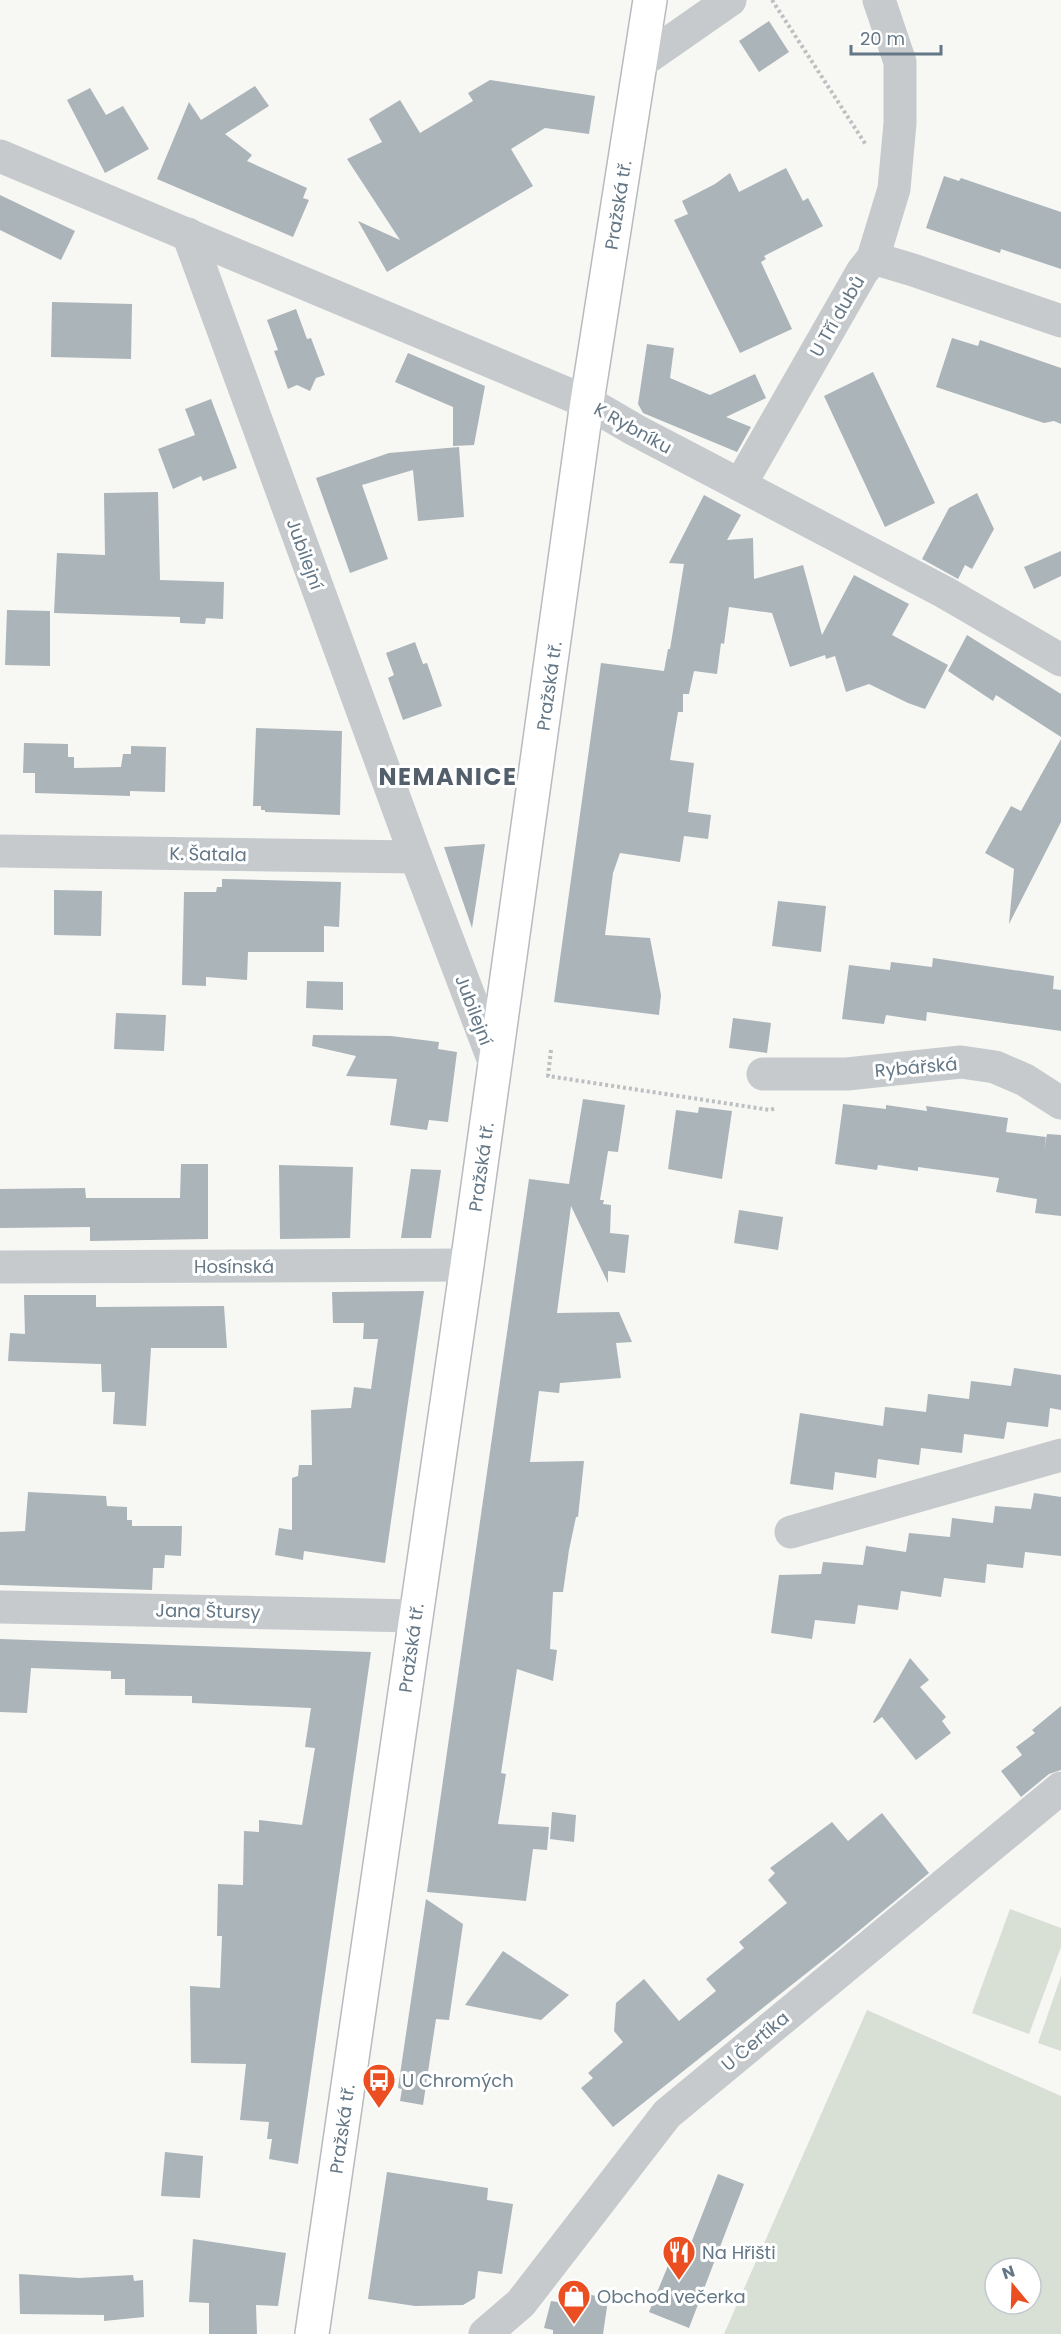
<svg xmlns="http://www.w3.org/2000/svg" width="1061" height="2334" viewBox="0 0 1061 2334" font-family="Poppins,sans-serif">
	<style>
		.green { fill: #d8dfd4; fill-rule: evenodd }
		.building { fill: #abb4b9 }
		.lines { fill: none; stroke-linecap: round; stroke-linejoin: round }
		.major-casing { stroke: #b7bbbf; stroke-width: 36 }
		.path { stroke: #bdc0c2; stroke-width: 4; stroke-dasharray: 3 3; stroke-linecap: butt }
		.minor { stroke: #c6cacd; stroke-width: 33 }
		.major { stroke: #fff; stroke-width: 33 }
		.labels { text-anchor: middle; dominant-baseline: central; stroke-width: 6; stroke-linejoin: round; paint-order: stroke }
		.street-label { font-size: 18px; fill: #647786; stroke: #fff }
		.poi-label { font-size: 18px; fill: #647786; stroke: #fff; text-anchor: start }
		.district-label { font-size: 24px; font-weight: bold; letter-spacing: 1.5px; fill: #53606b; stroke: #fff }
	</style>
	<rect width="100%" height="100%" fill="#f7f7f4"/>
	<!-- green -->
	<g class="green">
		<path d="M 1010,1909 L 1061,1928 L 1061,1947 L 1029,2034 L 972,2013 Z"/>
		<path d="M 1061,1976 L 1061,2051 L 1038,2043 Z"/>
		<path d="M 867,2010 L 1061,2096 L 1061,2334 L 724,2334 ZM 995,2268 L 1031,2268 L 1031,2304 L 995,2304 Z"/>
	</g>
	<!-- building -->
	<g class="building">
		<path d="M 769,21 L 789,52 L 759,72 L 739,41 Z"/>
		<path d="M 490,80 L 595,96 L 589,134 L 545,128 L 511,149 L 533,186 L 387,272 L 358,221 L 400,240 L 347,159 L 382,142 L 369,119 L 400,100 L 420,133 L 473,101 L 468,93 Z"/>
		<path d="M 255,86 L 269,106 L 225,134 L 252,155 L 247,161 L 307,188 L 303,198 L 309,200 L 293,237 L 157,179 L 189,102 L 201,120 Z"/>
		<path d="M 90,88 L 106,115 L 123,106 L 149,149 L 105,173 L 67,100 Z"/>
		<path d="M 786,168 L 803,201 L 808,198 L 823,226 L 764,256 L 766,259 L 761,262 L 792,329 L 740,353 L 674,220 L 688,214 L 682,201 L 715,184 L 730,173 L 739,192 Z"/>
		<path d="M 944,176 L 959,181 L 961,178 L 1061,212 L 1061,269 L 1001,249 L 1000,253 L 926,228 Z"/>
		<path d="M 0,195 L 75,231 L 61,260 L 0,230 Z"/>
		<path d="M 52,302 L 132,304 L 131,359 L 51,357 Z"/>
		<path d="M 296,309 L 307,339 L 311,338 L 325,375 L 316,378 L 310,391 L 297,385 L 288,389 L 274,351 L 278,350 L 267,320 Z"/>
		<path d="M 952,338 L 978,346 L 980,340 L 1061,368 L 1061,424 L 1054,421 L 1044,423 L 936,387 Z"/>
		<path d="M 647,344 L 674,348 L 670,378 L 710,395 L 755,374 L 766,398 L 726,417 L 751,427 L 737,452 L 643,413 L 638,404 Z"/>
		<path d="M 408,353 L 485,386 L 474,445 L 453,446 L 453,407 L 395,382 Z"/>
		<path d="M 873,372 L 935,503 L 885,527 L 824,396 Z"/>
		<path d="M 211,399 L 237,468 L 203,481 L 201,476 L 173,489 L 158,449 L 195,435 L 185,409 Z"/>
		<path d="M 459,447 L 464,517 L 418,521 L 413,470 L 362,485 L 388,559 L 350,573 L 316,478 L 389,453 Z"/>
		<path d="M 158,492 L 160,580 L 224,582 L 223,619 L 206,618 L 205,624 L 180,623 L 180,617 L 54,613 L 57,553 L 105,555 L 104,493 Z"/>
		<path d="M 977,493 L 994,529 L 972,569 L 965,565 L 958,579 L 922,559 L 949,508 Z"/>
		<path d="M 704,495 L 741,515 L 727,540 L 753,538 L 754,579 L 803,565 L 822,635 L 854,575 L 909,604 L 892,635 L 948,665 L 925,709 L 908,703 L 869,684 L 846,692 L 835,656 L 826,659 L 825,655 L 790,667 L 772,613 L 729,607 L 724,644 L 721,643 L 717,674 L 694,671 L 689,694 L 683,694 L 683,712 L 678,712 L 670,760 L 694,763 L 688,812 L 711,815 L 708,839 L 684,836 L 680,862 L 620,853 L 613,873 L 605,935 L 650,938 L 661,995 L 659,1015 L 554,1002 L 601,663 L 664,671 L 668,649 L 670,649 L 684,564 L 669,563 Z"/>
		<path d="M 1061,551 L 1061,576 L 1034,589 L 1024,567 Z"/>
		<path d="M 7,610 L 50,611 L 50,666 L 5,665 Z"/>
		<path d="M 967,635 L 1061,694 L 1061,737 L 996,695 L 993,701 L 948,671 Z"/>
		<path d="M 415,642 L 423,664 L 427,663 L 442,706 L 403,720 L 388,678 L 394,675 L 386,653 Z"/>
		<path d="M 256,728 L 342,731 L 340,815 L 265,812 L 265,810 L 261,810 L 261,806 L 253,806 Z"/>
		<path d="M 1061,739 L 1061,822 L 1009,924 L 1014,869 L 985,853 L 1011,806 L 1021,811 Z"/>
		<path d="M 24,743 L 68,744 L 68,757 L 74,757 L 74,768 L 121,767 L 123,754 L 131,754 L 131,746 L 166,747 L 165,792 L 130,791 L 130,796 L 35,793 L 35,773 L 23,773 Z"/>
		<path d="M 485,844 L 480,877 L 472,928 L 444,847 Z"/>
		<path d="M 222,879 L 341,882 L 339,927 L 324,926 L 324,952 L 248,952 L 247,980 L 206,977 L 206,986 L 182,985 L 184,892 L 216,892 L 217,887 L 222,887 Z"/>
		<path d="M 54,890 L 102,891 L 101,936 L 54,935 Z"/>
		<path d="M 778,901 L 826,906 L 821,952 L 772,946 Z"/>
		<path d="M 933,958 L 1054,976 L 1053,989 L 1061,990 L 1061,1031 L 927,1012 L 926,1021 L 886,1015 L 884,1024 L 842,1019 L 849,965 L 890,970 L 891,962 L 932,967 Z"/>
		<path d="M 307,981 L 343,982 L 343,1010 L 306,1008 Z"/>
		<path d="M 116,1013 L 166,1015 L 164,1051 L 114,1049 Z"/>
		<path d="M 733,1018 L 771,1023 L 767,1053 L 729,1048 Z"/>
		<path d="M 313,1035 L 391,1036 L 439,1042 L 438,1049 L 457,1052 L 448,1122 L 429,1120 L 427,1130 L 390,1125 L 397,1079 L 346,1076 L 356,1056 L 312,1046 Z"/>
		<path d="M 583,1099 L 625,1105 L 618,1152 L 608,1151 L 600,1200 L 604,1200 L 603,1204 L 611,1205 L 610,1233 L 629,1235 L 625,1273 L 608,1271 L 608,1283 L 571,1206 L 557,1313 L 619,1312 L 632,1342 L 616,1343 L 621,1378 L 560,1383 L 559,1393 L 539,1391 L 530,1462 L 584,1461 L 578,1517 L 576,1517 L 569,1550 L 563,1592 L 553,1592 L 550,1649 L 557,1650 L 553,1681 L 517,1669 L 501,1773 L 506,1774 L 498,1824 L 549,1827 L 547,1850 L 533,1849 L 526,1901 L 427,1892 L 529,1179 L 569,1184 Z"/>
		<path d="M 843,1104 L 886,1109 L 886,1105 L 927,1111 L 926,1106 L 1008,1118 L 1006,1132 L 1046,1137 L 1044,1151 L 1047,1134 L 1061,1135 L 1061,1216 L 1035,1213 L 1037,1199 L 996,1192 L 999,1178 L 918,1167 L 918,1171 L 878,1165 L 877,1170 L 835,1164 Z"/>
		<path d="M 699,1107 L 732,1111 L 722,1179 L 668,1169 L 676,1110 L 698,1113 Z"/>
		<path d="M 181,1164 L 208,1164 L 208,1239 L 90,1241 L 90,1227 L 0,1228 L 0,1189 L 85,1188 L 86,1198 L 180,1198 Z"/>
		<path d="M 279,1165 L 353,1167 L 350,1238 L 280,1239 Z"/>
		<path d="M 411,1169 L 441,1170 L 431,1238 L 401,1238 Z"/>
		<path d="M 739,1210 L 783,1217 L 778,1250 L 734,1243 Z"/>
		<path d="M 424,1291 L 385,1563 L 304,1551 L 303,1560 L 275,1555 L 279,1528 L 292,1530 L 292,1478 L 298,1476 L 299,1465 L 312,1465 L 311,1410 L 351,1408 L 354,1387 L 371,1389 L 378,1339 L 363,1339 L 364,1323 L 333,1323 L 332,1292 Z"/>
		<path d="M 24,1295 L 96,1295 L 96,1307 L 224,1306 L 227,1348 L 151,1348 L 146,1426 L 113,1424 L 115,1392 L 102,1392 L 101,1364 L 8,1361 L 10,1333 L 25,1334 Z"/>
		<path d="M 1014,1368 L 1061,1375 L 1061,1410 L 1050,1408 L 1048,1427 L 1007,1422 L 1004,1439 L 964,1434 L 962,1453 L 921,1448 L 919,1465 L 878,1459 L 876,1478 L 835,1472 L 833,1490 L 790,1484 L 800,1413 L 883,1426 L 885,1407 L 926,1412 L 928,1394 L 969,1399 L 971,1381 L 1011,1386 Z"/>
		<path d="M 28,1492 L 106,1496 L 107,1506 L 127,1507 L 127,1520 L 132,1520 L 132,1526 L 182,1526 L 181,1556 L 165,1555 L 164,1568 L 153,1568 L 152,1590 L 0,1585 L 0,1532 L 25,1531 Z"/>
		<path d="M 1034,1493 L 1061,1497 L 1061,1556 L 1025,1552 L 1023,1568 L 987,1564 L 985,1583 L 944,1578 L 941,1597 L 901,1591 L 898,1610 L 858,1605 L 855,1624 L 815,1620 L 812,1639 L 771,1633 L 779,1575 L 821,1574 L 823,1562 L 863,1565 L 866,1546 L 906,1552 L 909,1533 L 950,1537 L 952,1518 L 993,1523 L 995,1506 L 1031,1509 Z"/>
		<path d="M 0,1639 L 371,1652 L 298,2164 L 269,2159 L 272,2139 L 267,2139 L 269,2122 L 240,2120 L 246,2064 L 191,2063 L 190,1986 L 220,1988 L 222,1936 L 217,1936 L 218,1884 L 243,1885 L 244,1831 L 259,1832 L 259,1820 L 302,1825 L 315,1748 L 305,1747 L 311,1708 L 192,1703 L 192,1696 L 125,1695 L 125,1679 L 111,1679 L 111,1671 L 31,1668 L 27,1713 L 0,1712 Z"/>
		<path d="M 910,1658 L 929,1680 L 920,1687 L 946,1717 L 942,1721 L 951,1733 L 916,1760 L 882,1717 L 874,1723 L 873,1722 Z"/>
		<path d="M 1061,1706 L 1061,1770 L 1049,1774 L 1021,1797 L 1001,1771 L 1022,1755 L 1016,1747 L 1035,1733 L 1032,1730 Z"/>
		<path d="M 552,1812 L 576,1815 L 574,1842 L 550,1839 Z"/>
		<path d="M 882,1813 L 929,1873 L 837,1949 L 613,2127 L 581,2088 L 593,2078 L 588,2073 L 623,2042 L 614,2031 L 616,2003 L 644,1979 L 679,2021 L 716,1991 L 706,1979 L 744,1948 L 739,1942 L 787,1903 L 768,1880 L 775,1873 L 770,1868 L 832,1822 L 848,1841 Z"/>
		<path d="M 426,1899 L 463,1924 L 449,2020 L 436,2019 L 423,2105 L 400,2101 L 402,2089 L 398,2088 Z"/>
		<path d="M 503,1951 L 569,1995 L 541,2020 L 465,2005 Z"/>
		<path d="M 165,2152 L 203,2156 L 200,2198 L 161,2196 Z"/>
		<path d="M 387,2172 L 488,2188 L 487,2200 L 513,2204 L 502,2274 L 478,2271 L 475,2298 L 463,2305 L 415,2306 L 368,2299 Z"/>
		<path d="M 718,2174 L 744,2184 L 689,2328 L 649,2312 L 674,2251 L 686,2256 Z"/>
		<path d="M 193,2239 L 286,2253 L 278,2306 L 256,2305 L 257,2334 L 209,2334 L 209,2303 L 189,2302 Z"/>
		<path d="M 19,2274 L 79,2278 L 133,2275 L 134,2281 L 143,2280 L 144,2317 L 104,2321 L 104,2315 L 20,2314 Z"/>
		<path d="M 562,2284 L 588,2288 L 586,2294 L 602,2297 L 601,2299 L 608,2300 L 603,2334 L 553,2334 L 553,2330 L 544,2328 L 551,2301 L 558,2302 Z"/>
	</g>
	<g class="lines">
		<defs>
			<path id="major" d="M 312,2334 L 467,1265 L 587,402 L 650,0"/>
		</defs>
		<!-- major casing -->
		<use href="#major" class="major-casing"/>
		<!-- path -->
		<g class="path">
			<path d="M 772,0 L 866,145"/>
			<path d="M 551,1050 L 548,1076 L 770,1110 L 776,1108"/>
		</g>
		<!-- minor -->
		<g class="minor">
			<path d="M 641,62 L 730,0"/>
			<path d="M 0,156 L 587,402 L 635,430 L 944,592 L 1061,660"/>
			<path d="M 188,234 L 416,857 L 495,1064"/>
			<path d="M 873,258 L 913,270 L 1061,321"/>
			<path d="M 740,485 L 862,272 L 873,258 L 894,189 L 900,123 L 900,62 L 879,0"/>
			<path d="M 0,851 L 416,857"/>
			<path d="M 763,1074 L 847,1074 L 961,1062 L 995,1067 L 1025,1080 L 1061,1103"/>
			<path d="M 0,1267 L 467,1265"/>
			<path d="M 791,1532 L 1061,1455"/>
			<path d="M 0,1607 L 415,1616"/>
			<path d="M 485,2334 L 521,2303 L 667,2114 L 1061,1788"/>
		</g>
		<!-- major -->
		<use href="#major" class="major"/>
	</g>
	<!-- icons -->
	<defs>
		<symbol id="bus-pin" viewBox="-11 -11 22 30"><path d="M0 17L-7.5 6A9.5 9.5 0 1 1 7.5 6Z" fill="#eb4e20" stroke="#fff"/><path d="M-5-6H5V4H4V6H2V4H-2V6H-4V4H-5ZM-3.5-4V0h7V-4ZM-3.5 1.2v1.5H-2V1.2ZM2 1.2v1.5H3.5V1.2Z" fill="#fff"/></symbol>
		<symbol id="restaurant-pin" viewBox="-11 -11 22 30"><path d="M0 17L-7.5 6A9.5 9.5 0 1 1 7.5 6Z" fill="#eb4e20" stroke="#fff"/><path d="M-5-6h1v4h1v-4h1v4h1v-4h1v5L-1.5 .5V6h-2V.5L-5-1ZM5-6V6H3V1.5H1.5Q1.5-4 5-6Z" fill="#fff"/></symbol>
		<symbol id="shop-pin" viewBox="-11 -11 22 30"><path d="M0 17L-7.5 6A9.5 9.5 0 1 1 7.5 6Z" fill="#eb4e20" stroke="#fff"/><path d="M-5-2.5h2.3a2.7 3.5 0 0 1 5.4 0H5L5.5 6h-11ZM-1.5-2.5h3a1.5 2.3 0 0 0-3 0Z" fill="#fff"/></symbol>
	</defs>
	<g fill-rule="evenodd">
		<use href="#bus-pin" x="360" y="2061" width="38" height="52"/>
		<use href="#restaurant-pin" x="660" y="2233" width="38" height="52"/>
		<use href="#shop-pin" x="555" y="2277" width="38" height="52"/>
	</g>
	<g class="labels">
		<!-- street labels -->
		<g class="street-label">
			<text transform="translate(618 205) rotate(-81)">Pražská tř.</text>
			<text transform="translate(837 316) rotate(-60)">U Tří dubů</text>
			<text transform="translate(633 428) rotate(29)">K Rybníku</text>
			<text transform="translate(305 554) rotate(70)">Jubilejní</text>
			<text transform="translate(549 686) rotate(-82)">Pražská tř.</text>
			<text transform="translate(208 854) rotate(1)">K. Šatala</text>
			<text transform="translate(474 1010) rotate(69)">Jubilejní</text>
			<text transform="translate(916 1067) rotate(-5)">Rybářská</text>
			<text transform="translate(481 1167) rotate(-82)">Pražská tř.</text>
			<text x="234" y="1266">Hosínská</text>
			<text transform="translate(208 1611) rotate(1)">Jana Štursy</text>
			<text transform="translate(411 1648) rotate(-82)">Pražská tř.</text>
			<text transform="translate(755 2041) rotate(-40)">U Čertíka</text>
			<text transform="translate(342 2129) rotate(-82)">Pražská tř.</text>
		</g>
		<!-- poi labels -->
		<g class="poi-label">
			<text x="402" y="2080">U Chromých</text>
			<text x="702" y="2252">Na Hřišti</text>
			<text x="597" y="2296">Obchod večerka</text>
		</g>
		<!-- district labels -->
		<g class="district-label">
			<text x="448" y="776">NEMANICE</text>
		</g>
	</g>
	<!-- north arrow -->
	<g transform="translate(1013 2286) rotate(341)"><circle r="28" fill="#ffffff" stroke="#c1c9cf" stroke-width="1.5"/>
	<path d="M0-4.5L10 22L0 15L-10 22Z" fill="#eb4e20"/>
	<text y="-9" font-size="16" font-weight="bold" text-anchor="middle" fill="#647786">N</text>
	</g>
	<!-- scale -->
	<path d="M851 45v9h90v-9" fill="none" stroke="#647786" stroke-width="3"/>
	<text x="860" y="45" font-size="18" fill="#647786" stroke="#ffffff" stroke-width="4.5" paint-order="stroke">20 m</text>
</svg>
